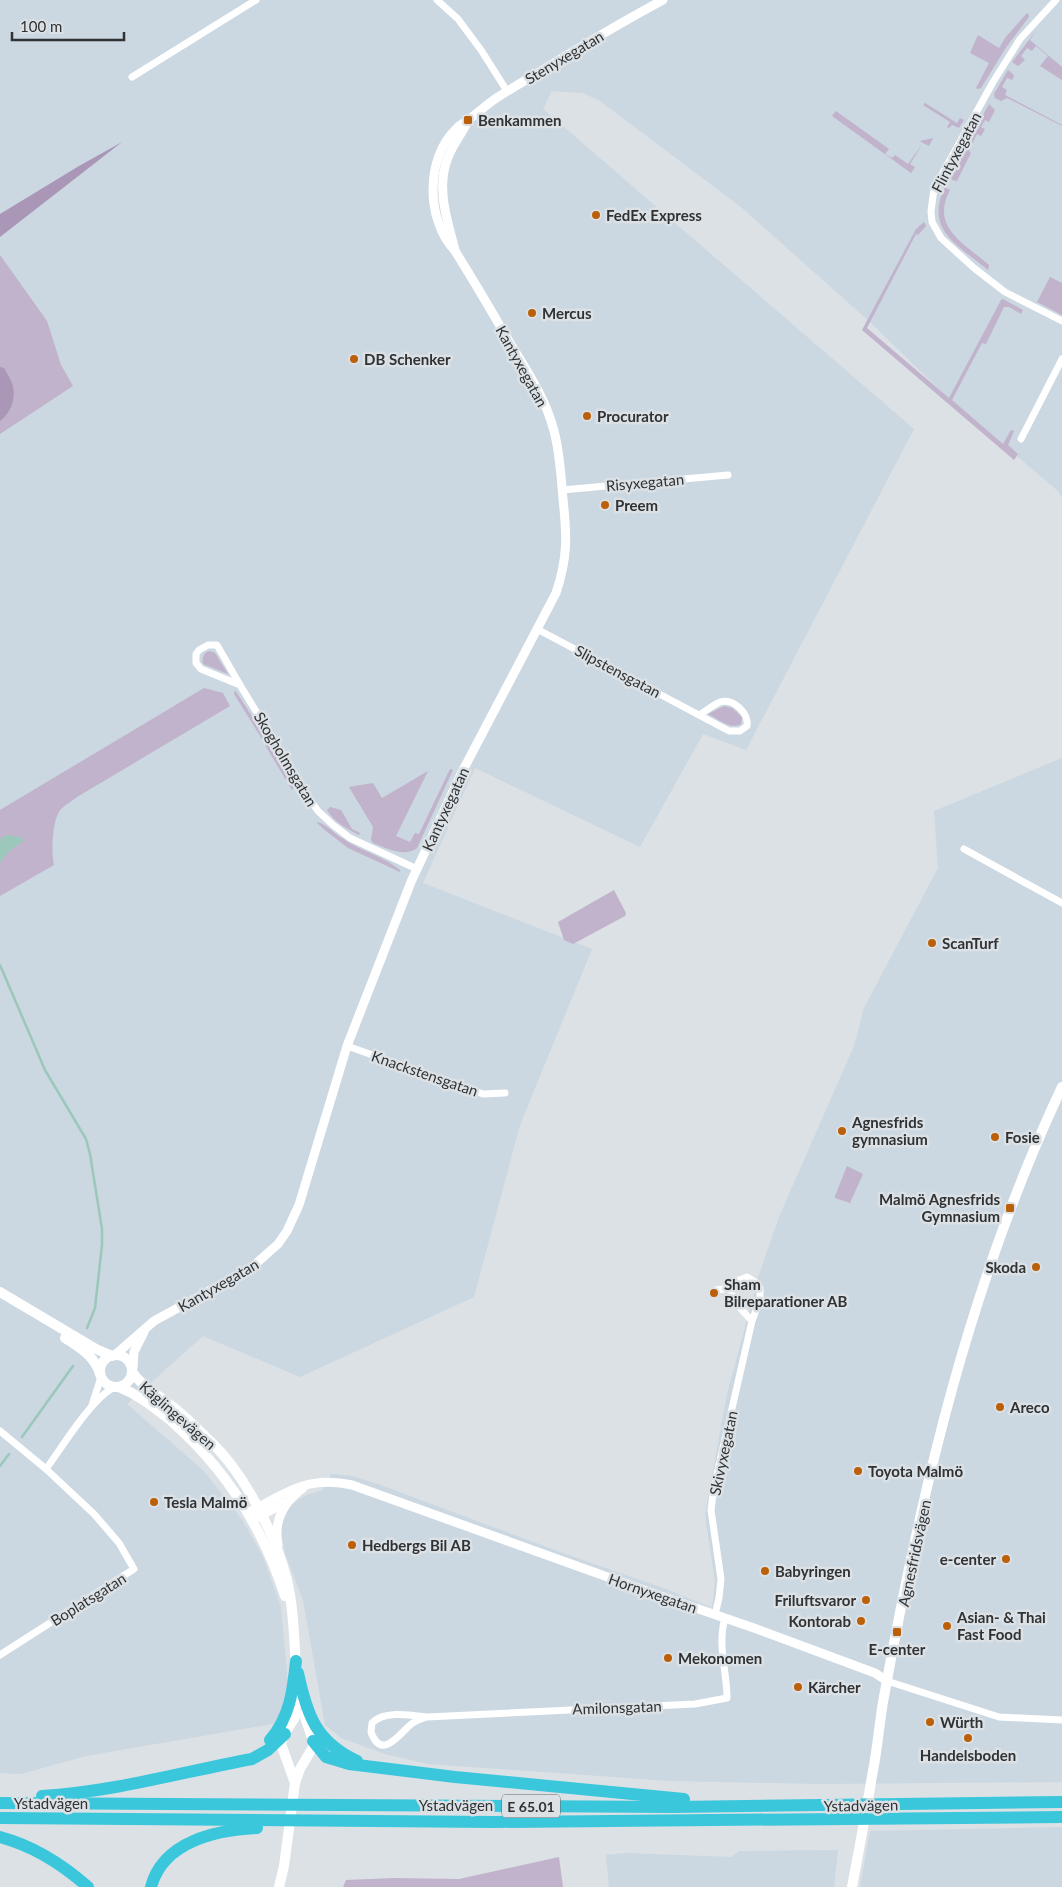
<svg xmlns="http://www.w3.org/2000/svg" width="1062" height="1887" viewBox="0 0 1062 1887" font-family="Lato,sans-serif">
	<style>
		.built { fill: #cbd7e1 }
		.green { fill: #c1b3cb }
		.forest { fill: #aa97b7 }
		.water { fill: #9bc8bb }
		.lines { fill: none; stroke-linecap: round; stroke-linejoin: round }
		.stream { stroke: #9bc8bb; stroke-width: 2.5 }
		.minor { stroke: #fff; stroke-width: 7 }
		.tertiary { stroke: #fff; stroke-width: 9 }
		.secondary { stroke: #fff; stroke-width: 10 }
		.motorway { stroke: #3bc7db; stroke-width: 12 }
		.poi-dot { fill: #bb5f09; stroke: #dbe1e5; stroke-width: 2 }
		.labels { text-anchor: middle; dominant-baseline: central; stroke-width: 5; stroke-linejoin: round; paint-order: stroke }
		.shield { fill: #dbe1e5; stroke: #636669; stroke-width: 1 }
		.shield-label { font-size: 14px; font-weight: bold; fill: #303234 }
		.street-label { font-size: 15px; fill: #303234; stroke: #dbe1e5 }
		.poi-label { font-size: 15px; font-weight: bold; fill: #303234; stroke: #dbe1e5; text-anchor: start }
	</style>
	<rect width="100%" height="100%" fill="#dbe1e5"/>
	<!-- built -->
	<g class="built">
		<path d="M 0,0 L 1062,0 L 1062,498 L 1058,491 L 948,398 L 870,322 L 741,207 L 600,101 L 583,93 L 552,91 L 543,109 L 914,429 L 746,750 L 703,734 L 640,847 L 475,768 L 423,883 L 592,949 L 520,1125 L 474,1297 L 300,1377 L 203,1336 L 127,1404 L 204,1471 L 243,1521 L 263,1557 L 281,1607 L 288,1684 L 278,1723 L 86,1756 L 21,1774 L 0,1773 Z"/>
		<path d="M 1062,758 L 1062,1782 L 818,1784 L 670,1781 L 428,1764 L 385,1754 L 341,1738 L 325,1725 L 303,1600 L 285,1553 L 282,1536 L 282,1526 L 285,1514 L 289,1506 L 304,1496 L 322,1490 L 331,1474 L 352,1476 L 378,1484 L 560,1552 L 666,1589 L 712,1608 L 715,1582 L 705,1515 L 727,1394 L 759,1275 L 779,1217 L 854,1046 L 864,1008 L 938,868 L 934,811 Z"/>
		<path d="M 1062,1827 L 1062,1887 L 860,1887 L 870,1831 Z"/>
		<path d="M 838,1850 L 834,1887 L 609,1887 L 606,1855 L 626,1853 L 731,1857 L 740,1851 Z"/>
	</g>
	<!-- green -->
	<g class="green">
		<path d="M 1027,13 L 1029,15 L 1029,17 L 1007,46 L 981,88 L 977,89 L 976,88 L 989,63 L 970,53 L 978,35 L 999,48 L 1005,38 Z"/>
		<path d="M 1036,31 L 1030,40 L 1062,67 L 1062,80 L 1040,66 L 1048,56 L 1036,46 L 1032,51 L 1027,48 L 1021,56 L 1025,60 L 1018,66 L 1012,62 Z"/>
		<path d="M 1008,70 L 1013,74 L 1014,77 L 1012,80 L 1007,78 L 1002,87 L 1007,90 L 1005,95 L 1062,125 L 1062,126 L 1007,98 L 1001,101 L 995,98 L 994,94 Z"/>
		<path d="M 925,103 L 957,123 L 960,118 L 964,120 L 959,128 L 952,125 L 949,128 L 947,127 L 950,122 L 923,105 Z"/>
		<path d="M 989,104 L 995,110 L 989,122 L 985,120 L 981,127 L 985,129 L 981,136 L 977,134 L 972,144 L 969,141 Z"/>
		<path d="M 836,111 L 889,149 L 885,154 L 892,158 L 895,155 L 908,164 L 923,143 L 920,141 L 933,138 L 929,146 L 923,143 L 910,164 L 915,167 L 911,173 L 832,116 Z"/>
		<path d="M 965,149 L 970,150 L 969,152 L 971,153 L 957,181 L 952,180 L 950,177 Z"/>
		<path d="M 945,187 L 950,190 C 930,227 964,243 989,265 L 988,270 C 958,245 924,230 945,187 Z"/>
		<path d="M 924,222 L 926,226 L 918,235 L 916,234 L 867,328 L 949,398 L 1001,300 L 1003,299 L 1023,310 L 1021,314 L 1009,307 L 1004,307 L 986,344 L 982,343 L 952,400 L 1003,444 L 1011,430 L 1014,431 L 1008,445 L 1018,454 L 1014,460 L 862,330 L 916,229 Z"/>
		<path d="M 0,255 L 47,321 L 61,365 L 73,386 L 0,434 Z"/>
		<path d="M 1050,277 L 1062,283 L 1062,315 L 1037,302 Z"/>
		<path d="M 210,651 L 215,653 L 228,674 L 203,664 C 202,658 203,652 210,651 Z"/>
		<path d="M 204,688 L 223,693 L 230,706 L 77,797 C 72,801 65,805 61,809 C 52,819 51,852 54,865 L 0,896 L 0,810 Z"/>
		<path d="M 235,690 L 264,735 L 262,739 L 234,694 Z"/>
		<path d="M 724,706 L 732,708 L 742,717 L 741,724 C 730,730 718,719 708,714 Z"/>
		<path d="M 265,745 L 270,745 L 295,786 L 292,790 Z"/>
		<path d="M 450,769 L 453,770 L 417,848 C 404,858 387,848 373,843 L 371,840 L 373,827 L 349,787 L 373,783 L 382,798 L 428,771 L 396,836 L 410,842 L 415,833 L 419,834 Z"/>
		<path d="M 330,807 L 341,810 L 352,829 L 360,833 L 359,835 C 347,829 334,822 327,810 Z"/>
		<path d="M 316,822 C 326,823 333,833 342,838 C 360,851 384,856 400,870 L 400,872 L 348,848 L 326,831 Z"/>
		<path d="M 614,890 L 626,913 L 625,916 L 573,944 L 564,940 L 558,922 Z"/>
		<path d="M 847,1166 L 863,1174 L 850,1203 L 835,1198 L 835,1196 Z"/>
		<path d="M 559,1857 L 563,1887 L 343,1887 L 346,1880 L 394,1878 L 459,1879 Z"/>
	</g>
	<!-- forest -->
	<g class="forest">
		<path d="M 122,142 L 0,237 L 0,214 L 79,166 Z"/>
		<path d="M 0,367 L 4,368 C 7,373 12,381 13,387 C 16,399 10,414 0,421 Z"/>
	</g>
	<!-- water -->
	<path class="water" d="M 6,835 L 21,837 L 24,841 C 14,846 6,854 0,863 L 0,839 Z"/>
	<g class="lines">
		<!-- stream -->
		<g class="stream">
			<path d="M 0,965 L 45,1070 L 86,1139 L 90,1154 L 102,1229 L 102,1245 L 95,1308 L 87,1328"/>
			<path d="M 22,1437 L 73,1366"/>
			<path d="M 0,1466 L 9,1454"/>
		</g>
		<!-- minor -->
		<g class="minor">
			<path d="M 437,0 L 458,19 L 481,50 L 507,91"/>
			<path d="M 1056,0 L 1020,39 L 993,82 L 934,189 L 931,211 L 932,222 L 941,238 L 974,268 L 1005,292 L 1062,321"/>
			<path d="M 132,77 L 256,0"/>
			<path d="M 1021,439 L 1062,359"/>
			<path d="M 562,490 L 728,475"/>
			<path d="M 537,629 L 729,731 L 740,731 L 747,726 C 749,713 733,698 720,702 C 713,705 706,711 699,715"/>
			<path d="M 240,685 L 217,645 L 208,645 L 199,650 L 196,654 L 196,663 L 201,669 L 240,685 L 310,800 L 318,811 L 333,825 L 350,838 L 417,869"/>
			<path d="M 964,849 L 1062,903"/>
			<path d="M 347,1046 L 483,1094 L 505,1093"/>
			<path d="M 716,1290 L 731,1288"/>
			<path d="M 92,1405 L 101,1377"/>
			<path d="M 0,1431 L 46,1469 L 94,1514 L 119,1543 L 134,1569 L 0,1655"/>
			<path d="M 46,1469 C 61,1449 93,1396 115,1387"/>
			<path d="M 715,1615 L 719,1598 L 721,1579 L 711,1510 L 714,1487 L 752,1321 L 760,1299 L 760,1288 L 758,1284 L 747,1277 L 737,1281 L 731,1288 C 731,1301 744,1312 752,1321"/>
			<path d="M 887,1681 L 999,1717 L 1062,1720"/>
			<path d="M 427,1717 C 420,1719 414,1721 409,1726 C 398,1736 381,1760 371,1732 L 372,1723 C 384,1710 411,1715 427,1717 L 695,1704 L 727,1698 C 727,1671 717,1645 725,1618"/>
		</g>
		<!-- tertiary -->
		<g class="tertiary">
			<path d="M 455,250 C 447,219 435,186 449,155 C 454,143 463,132 468,121"/>
			<path d="M 115,1355 L 154,1321 L 251,1268 L 278,1244 L 287,1231 L 299,1205 L 347,1046 L 411,882 L 461,774 L 556,593 C 568,557 567,536 563,499 C 561,476 560,453 554,431 C 546,399 527,371 510,343 C 492,312 474,281 455,251 C 426,220 425,159 456,129 C 459,125 464,123 468,120 C 478,113 486,105 495,99 C 507,91 519,84 531,77 C 575,50 618,24 663,0"/>
			<path d="M 133,1368 L 134,1352 L 144,1332"/>
			<path d="M 248,1513 C 285,1493 308,1475 352,1485 L 652,1593 L 754,1628 L 875,1673 L 887,1681"/>
			<path d="M 252,1520 L 285,1503"/>
			<path d="M 278,1545 C 273,1521 283,1503 303,1488"/>
		</g>
		<!-- secondary -->
		<g class="secondary">
			<path d="M 0,1292 L 96,1349 L 112,1356"/>
			<path d="M 65,1338 C 80,1348 95,1356 100,1374"/>
			<circle cx="116" cy="1371" r="16"/>
			<path d="M 133,1373 C 142,1386 155,1393 168,1403 C 183,1414 197,1428 210,1441 C 245,1474 275,1534 287,1580 C 294,1609 294,1639 296,1668"/>
			<path d="M 119,1387 C 139,1395 153,1407 170,1420 C 224,1467 263,1528 285,1596"/>
			<path d="M 295,1783 L 281,1744 L 283,1737 L 295,1717 L 297,1685"/>
			<path d="M 279,1887 L 284,1866 L 295,1783 L 300,1769 L 313,1747 L 313,1741 L 304,1714"/>
			<path d="M 852,1887 C 859,1850 866,1813 872,1776 C 877,1752 879,1727 883,1702 C 921,1491 970,1282 1062,1087"/>
		</g>
		<!-- motorway -->
		<g class="motorway">
			<path d="M 298,1673 C 307,1715 316,1742 357,1761"/>
			<path d="M 270,1740 C 290,1717 293,1690 296,1661"/>
			<path d="M 313,1741 L 326,1757 L 349,1764 L 455,1777 L 684,1799"/>
			<path d="M 42,1796 C 113,1792 182,1772 252,1759 L 268,1750 L 285,1734"/>
			<path d="M 0,1803 L 674,1807 L 1062,1802"/>
			<path d="M 0,1818 L 494,1822 L 1062,1817"/>
			<path d="M 0,1837 C 34,1846 62,1864 88,1887"/>
			<path d="M 151,1887 C 163,1841 217,1830 257,1828"/>
		</g>
	</g>
	<!-- markers -->
	<g class="poi-dot">
		<rect x="463" y="115" width="10" height="10" rx="2.5"/>
		<circle cx="596" cy="215" r="5"/>
		<circle cx="532" cy="313" r="5"/>
		<circle cx="354" cy="359" r="5"/>
		<circle cx="587" cy="416" r="5"/>
		<circle cx="605" cy="505" r="5"/>
		<circle cx="932" cy="943" r="5"/>
		<circle cx="842" cy="1131" r="5"/>
		<circle cx="995" cy="1137" r="5"/>
		<rect x="1005" y="1203" width="10" height="10" rx="2.5"/>
		<circle cx="1036" cy="1267" r="5"/>
		<circle cx="714" cy="1293" r="5"/>
		<circle cx="1000" cy="1407" r="5"/>
		<circle cx="858" cy="1471" r="5"/>
		<circle cx="154" cy="1502" r="5"/>
		<circle cx="352" cy="1545" r="5"/>
		<circle cx="1006" cy="1559" r="5"/>
		<circle cx="765" cy="1571" r="5"/>
		<circle cx="866" cy="1600" r="5"/>
		<circle cx="861" cy="1621" r="5"/>
		<circle cx="947" cy="1626" r="5"/>
		<rect x="892" y="1627" width="10" height="10" rx="2.5"/>
		<circle cx="668" cy="1658" r="5"/>
		<circle cx="798" cy="1687" r="5"/>
		<circle cx="930" cy="1722" r="5"/>
		<circle cx="968" cy="1738" r="5"/>
	</g>
	<g class="labels">
		<!-- shield labels -->
		<rect class="shield" x="502" y="1794.5" width="58" height="23" rx="4"/>
		<g class="shield-label">
			<text x="531" y="1806">E 65.01</text>
		</g>
		<!-- street labels -->
		<g class="street-label">
			<text transform="translate(564 57) rotate(-31)">Stenyxegatan</text>
			<text transform="translate(956 152) rotate(-62)">Flintyxegatan</text>
			<text transform="translate(522 366) rotate(61)">Kantyxegatan</text>
			<text transform="translate(645 482) rotate(-5)">Risyxegatan</text>
			<text transform="translate(618 671) rotate(28)">Slipstensgatan</text>
			<text transform="translate(286 759) rotate(59)">Skogholmsgatan</text>
			<text transform="translate(445 809) rotate(-65)">Kantyxegatan</text>
			<text transform="translate(425 1073) rotate(19)">Knackstensgatan</text>
			<text transform="translate(218 1285) rotate(-30)">Kantyxegatan</text>
			<text transform="translate(178 1415) rotate(41)">Käglingevägen</text>
			<text transform="translate(723 1453) rotate(-78)">Skivyxegatan</text>
			<text transform="translate(914 1553) rotate(-78)">Agnesfridsvägen</text>
			<text transform="translate(653 1593) rotate(19)">Hornyxegatan</text>
			<text transform="translate(88 1599) rotate(-32)">Boplatsgatan</text>
			<text transform="translate(617 1707) rotate(-2)">Amilonsgatan</text>
			<text x="51" y="1803">Ystadvägen</text>
			<text x="456" y="1805">Ystadvägen</text>
			<text transform="translate(861 1805) rotate(-1)">Ystadvägen</text>
		</g>
		<!-- poi labels -->
		<g class="poi-label">
			<text x="478" y="120">Benkammen</text>
			<text x="606" y="215">FedEx Express</text>
			<text x="542" y="313">Mercus</text>
			<text x="364" y="359">DB Schenker</text>
			<text x="597" y="416">Procurator</text>
			<text x="615" y="505">Preem</text>
			<text x="942" y="943">ScanTurf</text>
			<text x="852" y="1122">Agnesfrids<tspan x="852" dy="17">gymnasium</tspan></text>
			<text x="1005" y="1137">Fosie</text>
			<text x="1000" y="1199" text-anchor="end">Malmö Agnesfrids<tspan x="1000" dy="17">Gymnasium</tspan></text>
			<text x="1026" y="1267" text-anchor="end">Skoda</text>
			<text x="724" y="1284">Sham<tspan x="724" dy="17">Bilreparationer AB</tspan></text>
			<text x="1010" y="1407">Areco</text>
			<text x="868" y="1471">Toyota Malmö</text>
			<text x="164" y="1502">Tesla Malmö</text>
			<text x="362" y="1545">Hedbergs Bil AB</text>
			<text x="996" y="1559" text-anchor="end">e-center</text>
			<text x="775" y="1571">Babyringen</text>
			<text x="856" y="1600" text-anchor="end">Friluftsvaror</text>
			<text x="957" y="1617">Asian- &amp; Thai<tspan x="957" dy="17">Fast Food</tspan></text>
			<text x="851" y="1621" text-anchor="end">Kontorab</text>
			<text x="897" y="1649" text-anchor="middle">E-center</text>
			<text x="678" y="1658">Mekonomen</text>
			<text x="808" y="1687">Kärcher</text>
			<text x="940" y="1722">Würth</text>
			<text x="968" y="1755" text-anchor="middle">Handelsboden</text>
		</g>
	</g>
	<!-- scale -->
	<path d="M12 32v8h112v-8" fill="none" stroke="#303234" stroke-width="2.5"/>
	<text x="20" y="32" font-size="15" fill="#303234" stroke="#dbe1e5" stroke-width="4" paint-order="stroke">100 m</text>
</svg>
